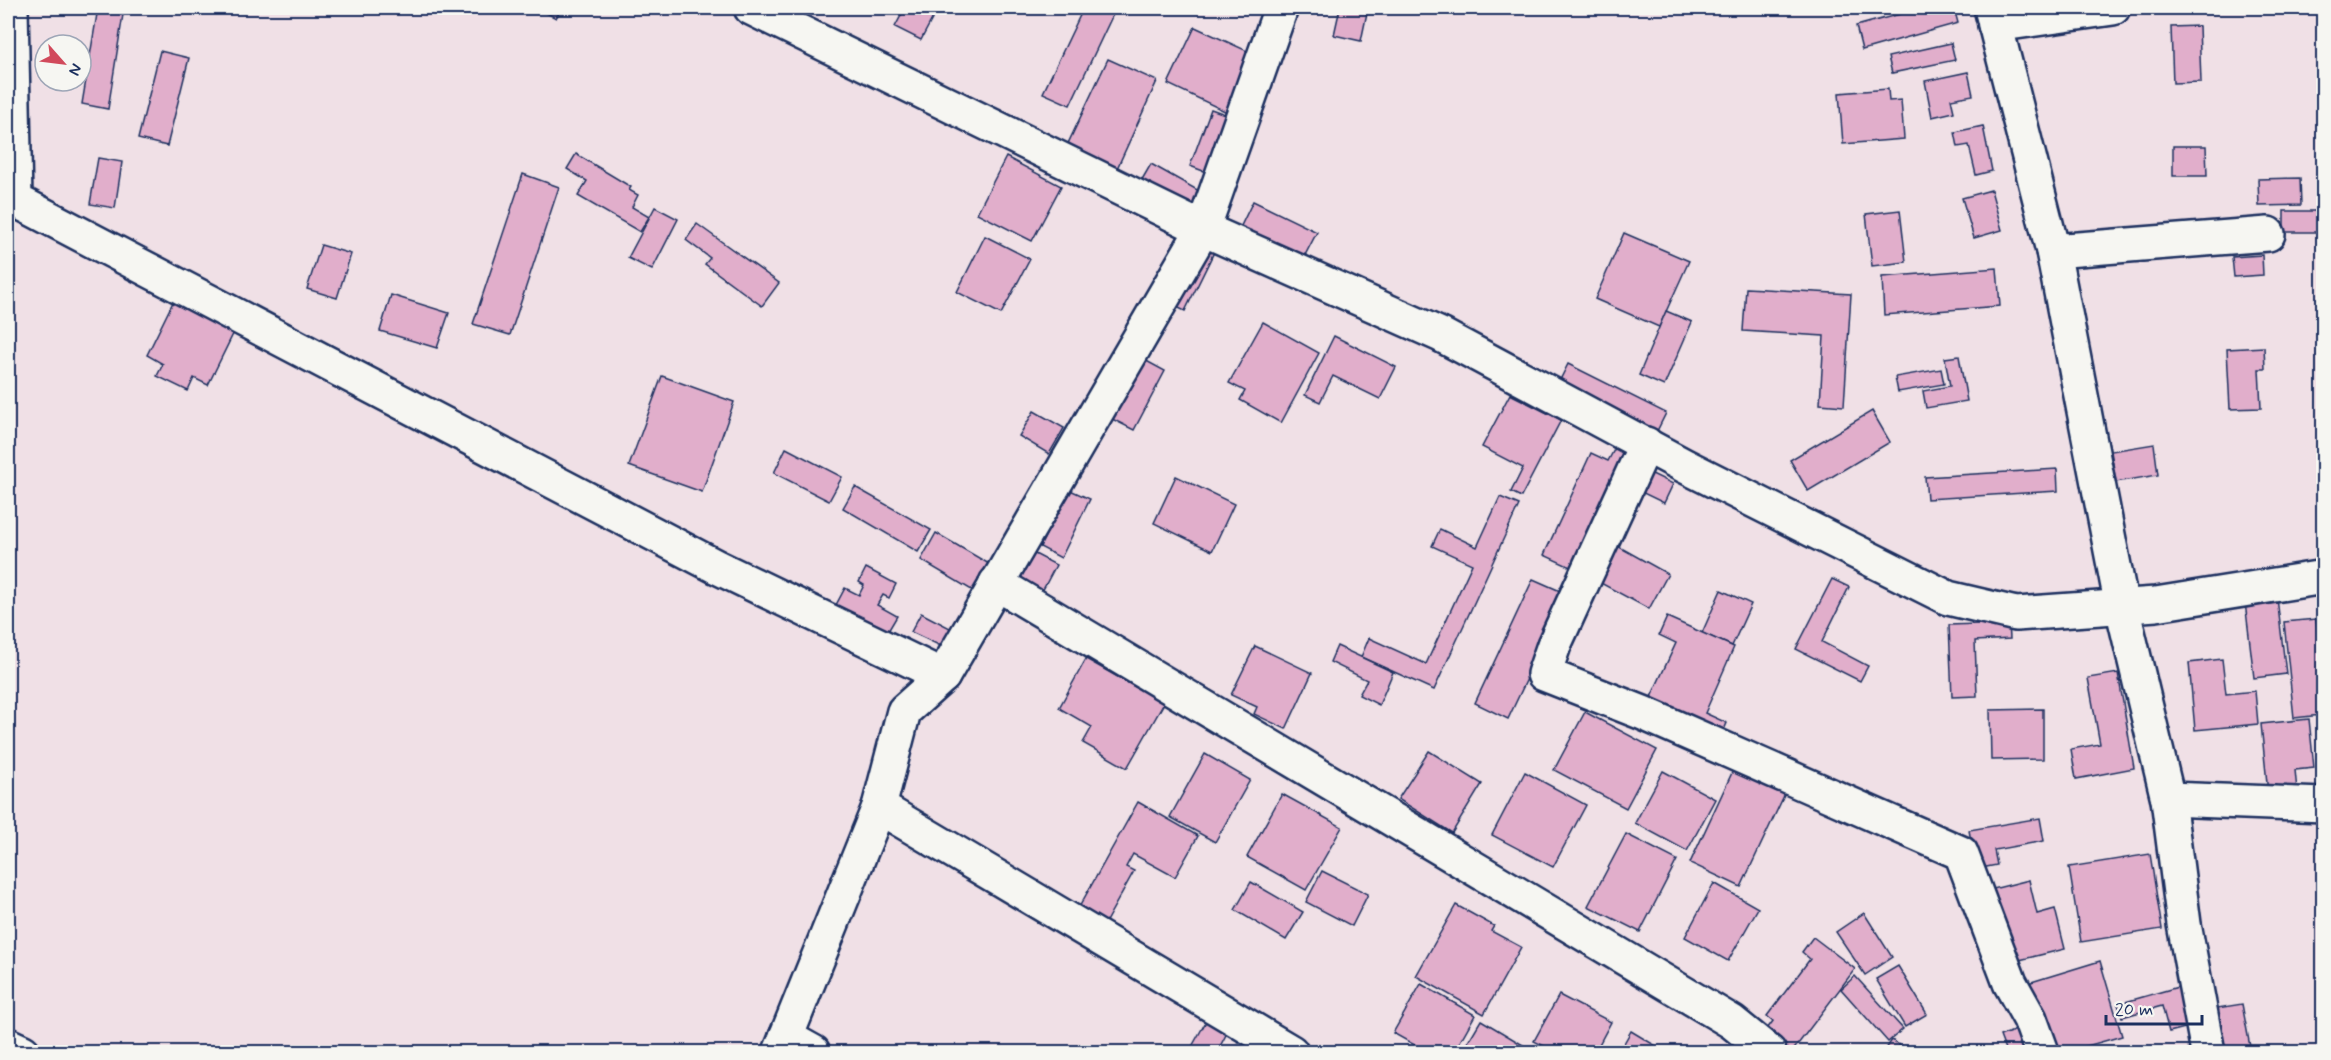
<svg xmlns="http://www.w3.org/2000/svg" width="2331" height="1060" viewBox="0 0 2331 1060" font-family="Mynerve,sans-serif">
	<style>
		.building { fill: #e1aecb; stroke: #1b2f5e; stroke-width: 1.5 }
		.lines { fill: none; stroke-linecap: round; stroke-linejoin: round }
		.street-casing { stroke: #1b2f5e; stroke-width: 38 }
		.street { stroke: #f6f6f2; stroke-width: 33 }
	</style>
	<rect width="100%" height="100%" fill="#f0e0e6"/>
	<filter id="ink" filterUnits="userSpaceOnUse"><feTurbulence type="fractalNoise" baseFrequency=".0167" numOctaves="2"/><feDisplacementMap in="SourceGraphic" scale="12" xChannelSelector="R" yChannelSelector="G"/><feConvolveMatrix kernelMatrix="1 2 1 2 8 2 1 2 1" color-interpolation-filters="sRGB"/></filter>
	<g filter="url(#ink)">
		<!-- building -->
		<g class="building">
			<path d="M 98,8 L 124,8 L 108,109 L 82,104 Z"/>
			<path d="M 537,8 L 562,8 L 556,18 Z"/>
			<path d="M 905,8 L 938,8 L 921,40 L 895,27 Z"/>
			<path d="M 1080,8 L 1116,8 L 1070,105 L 1043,93 L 1083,9 Z"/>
			<path d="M 1340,8 L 1368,8 L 1361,41 L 1334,35 Z"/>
			<path d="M 1922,8 L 1954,8 L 1958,23 L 1862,50 L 1856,26 Z"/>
			<path d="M 2199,26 L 2201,82 L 2173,83 L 2171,27 Z"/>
			<path d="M 1195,27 L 1256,55 L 1229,113 L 1168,84 Z"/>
			<path d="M 1951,43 L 1955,60 L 1892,73 L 1888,57 Z"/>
			<path d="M 160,51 L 189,58 L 167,146 L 138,139 Z"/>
			<path d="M 1108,59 L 1157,81 L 1114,175 L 1064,152 Z"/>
			<path d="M 1968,72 L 1973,95 L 1951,99 L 1954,112 L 1932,117 L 1925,81 Z"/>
			<path d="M 1888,89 L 1889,101 L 1901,100 L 1904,139 L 1843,144 L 1839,93 Z"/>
			<path d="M 1211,109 L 1233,117 L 1211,174 L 1190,166 Z"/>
			<path d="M 1983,126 L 1992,171 L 1976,175 L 1969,145 L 1958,147 L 1955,132 Z"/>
			<path d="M 2173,146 L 2206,146 L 2207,176 L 2173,176 Z"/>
			<path d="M 576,154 L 631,187 L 629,190 L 638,195 L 632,207 L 649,217 L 640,232 L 578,196 L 587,181 L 567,169 Z"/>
			<path d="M 1006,157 L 1061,186 L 1032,241 L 977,213 Z"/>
			<path d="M 98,158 L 122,162 L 115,208 L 90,204 Z"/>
			<path d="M 1151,164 L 1208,196 L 1198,215 L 1140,183 Z"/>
			<path d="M 523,174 L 559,187 L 510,335 L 473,324 Z"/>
			<path d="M 2300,178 L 2301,205 L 2259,206 L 2258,179 Z"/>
			<path d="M 1991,190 L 2002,230 L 1974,238 L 1962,198 Z"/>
			<path d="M 1253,201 L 1317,232 L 1303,259 L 1240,228 Z"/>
			<path d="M 655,207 L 678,219 L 652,270 L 628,258 Z"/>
			<path d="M 1900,210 L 1906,262 L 1872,266 L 1866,214 Z"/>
			<rect x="2284" y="211" width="33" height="21"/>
			<path d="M 697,224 L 779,283 L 762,306 L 705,264 L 710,258 L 686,240 Z"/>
			<path d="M 1624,233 L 1689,261 L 1659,327 L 1595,299 Z"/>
			<path d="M 985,236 L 1030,259 L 1001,314 L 957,292 Z"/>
			<path d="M 1198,244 L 1214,252 L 1185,311 L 1168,303 Z"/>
			<path d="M 321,245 L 351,254 L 337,298 L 307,289 Z"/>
			<path d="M 2262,255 L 2263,275 L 2234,277 L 2232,257 Z"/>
			<path d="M 1997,268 L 2000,306 L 1884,315 L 1882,277 Z"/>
			<path d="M 1746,288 L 1851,294 L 1844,406 L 1820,404 L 1824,336 L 1743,331 Z"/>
			<path d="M 391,295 L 449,313 L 437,348 L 380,331 Z"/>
			<path d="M 175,298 L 236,328 L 208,385 L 194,378 L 188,391 L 157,376 L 163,364 L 147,355 Z"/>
			<path d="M 1666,311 L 1692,322 L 1664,386 L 1639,375 Z"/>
			<path d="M 1263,322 L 1319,353 L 1281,423 L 1240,400 L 1245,391 L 1229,383 Z"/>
			<path d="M 1334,336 L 1396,367 L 1380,399 L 1333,376 L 1320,402 L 1305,395 Z"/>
			<path d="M 2264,347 L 2265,369 L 2259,369 L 2261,408 L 2230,409 L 2227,349 Z"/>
			<path d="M 1959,356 L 1967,401 L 1926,408 L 1923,391 L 1950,386 L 1945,358 Z"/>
			<path d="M 1139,357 L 1165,371 L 1134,430 L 1108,417 Z"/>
			<path d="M 1568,364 L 1666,413 L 1655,435 L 1557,386 Z"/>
			<path d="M 1941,369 L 1944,384 L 1898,392 L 1895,377 Z"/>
			<path d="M 662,376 L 734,402 L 702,492 L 629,466 Z"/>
			<path d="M 1510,394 L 1561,420 L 1521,497 L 1511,492 L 1523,468 L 1482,447 Z"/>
			<path d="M 1034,411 L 1064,428 L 1049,454 L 1019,436 Z"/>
			<path d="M 1872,411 L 1890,442 L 1808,491 L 1790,460 Z"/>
			<path d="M 2154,444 L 2158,475 L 2116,482 L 2111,451 Z"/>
			<path d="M 786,448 L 842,477 L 829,501 L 774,473 Z"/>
			<path d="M 1615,448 L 1632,456 L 1579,571 L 1544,555 L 1591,453 L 1608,461 Z"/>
			<path d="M 2057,469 L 2058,491 L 1927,499 L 1925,477 Z"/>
			<path d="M 1646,471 L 1673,484 L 1664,503 L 1637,490 Z"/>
			<path d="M 1176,476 L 1234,504 L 1212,551 L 1154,523 Z"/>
			<path d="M 855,487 L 931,530 L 918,552 L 843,508 Z"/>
			<path d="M 1068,489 L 1090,499 L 1061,558 L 1040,547 Z"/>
			<path d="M 1500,497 L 1519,505 L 1434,690 L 1361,657 L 1369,638 L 1426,664 L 1472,564 L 1432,546 L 1440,529 L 1477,547 Z"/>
			<path d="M 936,533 L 991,565 L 975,592 L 921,560 Z"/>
			<path d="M 1614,544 L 1668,574 L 1649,609 L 1595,580 Z"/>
			<path d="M 1033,553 L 1056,565 L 1037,601 L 1015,589 Z"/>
			<path d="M 866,568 L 896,584 L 889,598 L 883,595 L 877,605 L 897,616 L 887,633 L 836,605 L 845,588 L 859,595 L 864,585 L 859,582 Z"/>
			<path d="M 1533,579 L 1567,594 L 1508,719 L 1475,703 Z"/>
			<path d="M 1832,579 L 1849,587 L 1822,642 L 1868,666 L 1860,681 L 1796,649 Z"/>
			<path d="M 1721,590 L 1751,604 L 1732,646 L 1702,633 Z"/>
			<path d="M 2277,598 L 2286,674 L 2254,678 L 2245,602 Z"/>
			<path d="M 921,613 L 952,629 L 943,647 L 911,632 Z"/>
			<path d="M 1667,617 L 1734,647 L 1705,713 L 1727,723 L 1719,741 L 1646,708 L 1676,643 L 1659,635 Z"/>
			<path d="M 2316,619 L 2324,696 L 2324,698 L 2319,698 L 2321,715 L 2294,718 L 2284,622 Z"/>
			<path d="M 2009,623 L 2010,639 L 1975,641 L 1977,696 L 1952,697 L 1949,625 Z"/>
			<path d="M 1255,646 L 1312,673 L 1286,729 L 1254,714 L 1257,707 L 1231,695 Z"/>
			<path d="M 1337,646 L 1393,672 L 1379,705 L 1359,695 L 1367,680 L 1330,662 Z"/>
			<path d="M 1086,659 L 1164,703 L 1127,768 L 1083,743 L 1092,727 L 1059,708 Z"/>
			<path d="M 2222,659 L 2226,694 L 2255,691 L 2258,724 L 2195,730 L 2189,663 Z"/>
			<path d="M 2118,673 L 2134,768 L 2076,779 L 2071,749 L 2100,744 L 2088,678 Z"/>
			<path d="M 2043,709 L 2043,759 L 1991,760 L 1990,710 Z"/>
			<path d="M 1585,712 L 1657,750 L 1626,808 L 1554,770 Z"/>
			<path d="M 2309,719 L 2314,768 L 2295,770 L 2297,791 L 2268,793 L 2261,724 Z"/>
			<path d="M 1429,751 L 1482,784 L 1452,833 L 1398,799 Z"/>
			<path d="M 1205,754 L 1250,780 L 1215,842 L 1170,817 Z"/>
			<path d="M 1737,762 L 1789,785 L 1741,887 L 1690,863 Z"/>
			<path d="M 1663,771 L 1715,799 L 1687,851 L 1635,823 Z"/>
			<path d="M 1525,772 L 1586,805 L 1553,867 L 1492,835 Z"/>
			<path d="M 1282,794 L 1342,827 L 1306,890 L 1247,857 Z"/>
			<path d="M 1138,802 L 1198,836 L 1175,877 L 1133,854 L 1126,867 L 1134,871 L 1104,925 L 1077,911 Z"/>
			<path d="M 2040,818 L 2044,841 L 1994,850 L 1997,865 L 1976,869 L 1969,830 Z"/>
			<path d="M 1626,834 L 1677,860 L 1640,932 L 1588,906 Z"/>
			<path d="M 2150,854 L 2162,929 L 2081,942 L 2069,867 Z"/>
			<path d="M 1322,871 L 1368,894 L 1352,926 L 1306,902 Z"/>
			<path d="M 2029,880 L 2037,914 L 2055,909 L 2065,949 L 2011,962 L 1993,889 Z"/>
			<path d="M 1251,882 L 1303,912 L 1286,940 L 1235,910 Z"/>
			<path d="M 1714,883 L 1758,908 L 1728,961 L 1685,937 Z"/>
			<path d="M 1456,905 L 1494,926 L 1491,931 L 1521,947 L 1484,1014 L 1416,976 Z"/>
			<path d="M 1864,913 L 1892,957 L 1865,975 L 1836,932 Z"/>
			<path d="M 1813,937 L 1855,969 L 1792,1052 L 1781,1052 L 1761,1037 L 1773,1021 L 1767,1016 L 1810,959 L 1802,952 Z"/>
			<path d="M 2100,961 L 2122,1036 L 2066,1052 L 2055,1052 L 2028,983 Z"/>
			<path d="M 1898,966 L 1927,1014 L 1905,1027 L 1876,979 Z"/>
			<path d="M 1855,976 L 1903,1029 L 1888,1042 L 1841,989 Z"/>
			<path d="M 1421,984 L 1475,1015 L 1454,1052 L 1427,1052 L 1393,1033 Z"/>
			<path d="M 2178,987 L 2189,1027 L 2169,1032 L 2162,1006 L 2122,1017 L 2118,1004 Z"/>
			<path d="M 1559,995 L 1611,1022 L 1595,1052 L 1556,1052 L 1534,1041 Z"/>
			<path d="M 2242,1004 L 2251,1052 L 2225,1052 L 2217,1008 Z"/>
			<path d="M 1208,1018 L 1229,1029 L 1217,1052 L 1189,1052 Z"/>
			<path d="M 1481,1020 L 1523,1045 L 1518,1052 L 1462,1052 Z"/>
			<path d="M 2019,1029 L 2029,1052 L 2006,1052 L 2000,1036 Z"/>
			<path d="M 1631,1031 L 1666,1052 L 1619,1052 Z"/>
			<path d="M 1892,1040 L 1909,1052 L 1884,1052 Z"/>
		</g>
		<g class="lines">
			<defs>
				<g id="street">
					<path d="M 11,8 L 15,200 L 717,567 L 943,676"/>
					<path d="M 751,8 L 1203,229 L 1441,335 L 1685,466 L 1948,598 L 2016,614 L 2156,604 L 2324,577"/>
					<path d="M 1991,8 L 2053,251 L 2122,607 L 2168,799 L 2184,924 L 2208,1052"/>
					<path d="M 1995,25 L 2113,8"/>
					<path d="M 2053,251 L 2268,234"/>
					<path d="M 1646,444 L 1554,645 L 1544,674 L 1643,713 L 1961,853 L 2010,983 L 2030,1019 L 2042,1052"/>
					<path d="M 996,583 L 1732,1022 L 1769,1052"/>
					<path d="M 2168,799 L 2324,805"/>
					<path d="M 879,807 L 1291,1052"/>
					<path d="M 786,1037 L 813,1052"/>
					<path d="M 8,1045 L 23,1052"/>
					<path d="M 780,1052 L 879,807 L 904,711 L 943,676 L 1203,229 L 1281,8"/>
				</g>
			</defs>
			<!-- street casing -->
			<use href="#street" class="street-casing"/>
			<!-- street -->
			<use href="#street" class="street"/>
		</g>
	</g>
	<!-- margin -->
	<rect width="2331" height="1060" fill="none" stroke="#f6f6f2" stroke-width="30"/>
	<rect x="15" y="15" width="2301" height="1030" fill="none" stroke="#1b2f5e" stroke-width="2" filter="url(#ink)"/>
	<!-- north arrow -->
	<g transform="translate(63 63) rotate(118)"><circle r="28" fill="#f6f6f2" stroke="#9ea6b7" stroke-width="1.5"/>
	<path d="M0-4.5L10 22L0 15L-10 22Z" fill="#d1495b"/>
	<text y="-9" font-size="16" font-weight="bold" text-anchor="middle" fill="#1b2f5e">N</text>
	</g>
	<!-- scale -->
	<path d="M2106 1015v9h96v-9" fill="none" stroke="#1b2f5e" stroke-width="3"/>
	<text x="2115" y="1015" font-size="18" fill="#1b2f5e" stroke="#f6f6f2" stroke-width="4.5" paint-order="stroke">20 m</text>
</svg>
